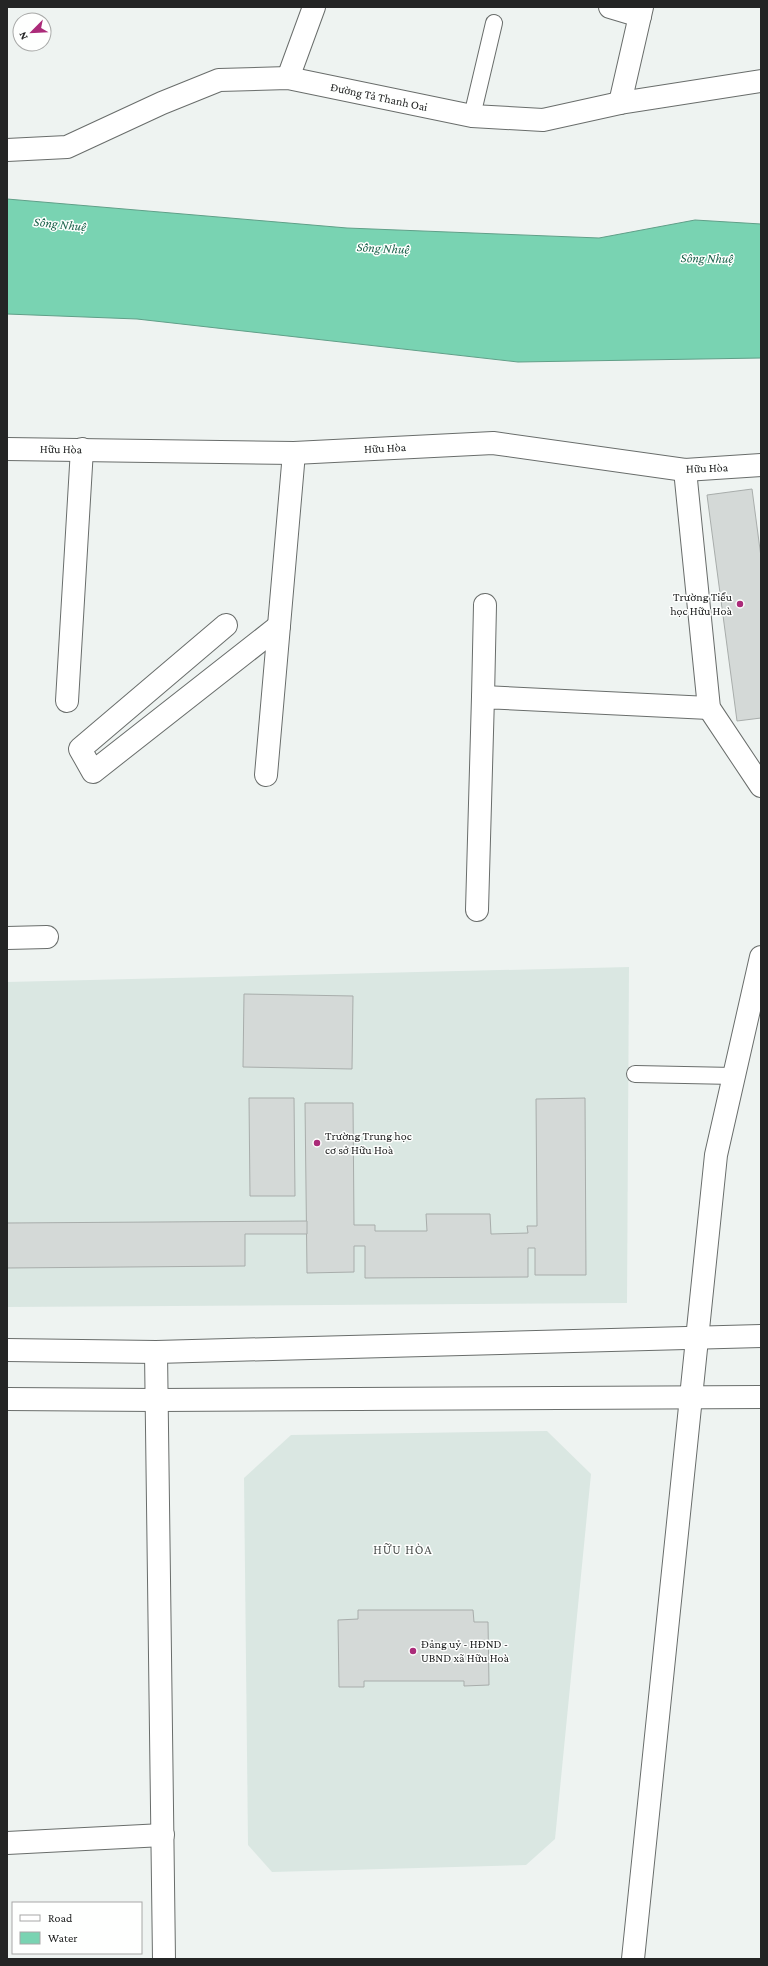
<svg xmlns="http://www.w3.org/2000/svg" width="768" height="1966" viewBox="0 0 768 1966" font-family="'Crimson Pro',serif">
	<style>
		.built { fill: #dae7e2 }
		.water { fill: #79d3b2; stroke: #609f88 }
		.building { fill: #d4d9d7; stroke: #a8adab }
		.lines { fill: none; stroke-linecap: round; stroke-linejoin: round }
		.service-casing { stroke: #696d6b; stroke-width: 18 }
		.minor-casing { stroke: #696d6b; stroke-width: 24 }
		.tertiary-casing { stroke: #696d6b; stroke-width: 24 }
		.service { stroke: #fff; stroke-width: 16 }
		.minor { stroke: #fff; stroke-width: 22 }
		.tertiary { stroke: #fff; stroke-width: 22 }
		.poi-dot { fill: #ab2b79; stroke: #fefffe; stroke-width: 1.5 }
		.labels { text-anchor: middle; dominant-baseline: central; stroke-width: 3; stroke-linejoin: round; paint-order: stroke }
		.street-label { font-size: 12px; fill: #242525; stroke: #fefffe }
		.poi-label { font-size: 12px; fill: #242525; stroke: #fefffe; text-anchor: start }
		.water-label { font-size: 13px; font-style: italic; fill: #1f654e; stroke: #fefffe }
		.neighbourhood-label { font-size: 13px; letter-spacing: 1px; fill: #505452; stroke: #fefffe }
	</style>
	<rect width="100%" height="100%" fill="#eef3f1"/>
	<!-- built -->
	<g class="built">
		<path d="M 629,967 L 627,1303 L 7,1307 L 7,982 Z"/>
		<path d="M 547,1431 L 591,1474 L 555,1839 L 526,1865 L 272,1872 L 248,1845 L 244,1478 L 291,1435 Z"/>
	</g>
	<!-- water -->
	<path class="water" d="M 7,199 L 347,228 L 599,238 L 695,220 L 761,224 L 761,358 L 518,362 L 137,319 L 7,314 Z"/>
	<!-- building -->
	<g class="building">
		<path d="M 752,489 L 761,557 L 761,718 L 737,721 L 707,495 Z"/>
		<path d="M 244,994 L 353,996 L 352,1069 L 243,1067 Z"/>
		<path d="M 249,1098 L 294,1098 L 295,1196 L 250,1196 Z"/>
		<path d="M 585,1098 L 586,1275 L 535,1275 L 535,1248 L 528,1248 L 528,1277 L 365,1278 L 365,1246 L 354,1246 L 354,1272 L 307,1273 L 305,1103 L 353,1103 L 354,1225 L 375,1225 L 375,1231 L 427,1231 L 426,1214 L 490,1214 L 491,1234 L 528,1233 L 527,1226 L 537,1226 L 536,1099 Z"/>
		<path d="M 307,1221 L 307,1234 L 245,1234 L 245,1266 L 7,1268 L 7,1223 Z"/>
		<path d="M 358,1610 L 473,1610 L 474,1622 L 488,1622 L 489,1685 L 464,1686 L 464,1681 L 364,1681 L 364,1687 L 339,1687 L 338,1620 L 358,1619 Z"/>
	</g>
	<g class="lines">
		<defs>
			<g id="service">
				<path d="M 472,116 L 494,23"/>
				<path d="M 635,1074 L 734,1076"/>
			</g>
			<g id="minor">
				<path d="M 610,7 L 640,16"/>
				<path d="M 288,78 L 314,7"/>
				<path d="M 620,103 L 642,7"/>
				<path d="M 685,470 L 709,708 L 761,786"/>
				<path d="M 226,625 L 80,749 L 93,772 L 279,626"/>
				<path d="M 483,697 L 485,605"/>
				<path d="M 67,701 L 82,449"/>
				<path d="M 266,775 L 294,453"/>
				<path d="M 477,910 L 483,697 L 709,708"/>
				<path d="M 7,938 L 47,937"/>
				<path d="M 7,1350 L 156,1352 L 761,1336"/>
				<path d="M 156,1352 L 164,1959"/>
				<path d="M 7,1399 L 157,1400 L 761,1397"/>
				<path d="M 7,1843 L 163,1835"/>
				<path d="M 633,1959 L 716,1155 L 761,957"/>
			</g>
			<g id="tertiary">
				<path d="M 7,150 L 67,147 L 162,103 L 219,80 L 288,78 L 472,116 L 543,120 L 620,103 L 761,81"/>
				<path d="M 7,449 L 294,453 L 493,443 L 685,470 L 761,465"/>
			</g>
		</defs>
		<!-- service casing -->
		<use href="#service" class="service-casing"/>
		<!-- minor casing -->
		<use href="#minor" class="minor-casing"/>
		<!-- tertiary casing -->
		<use href="#tertiary" class="tertiary-casing"/>
		<!-- service -->
		<use href="#service" class="service"/>
		<!-- minor -->
		<use href="#minor" class="minor"/>
		<!-- tertiary -->
		<use href="#tertiary" class="tertiary"/>
	</g>
	<!-- markers -->
	<g class="poi-dot">
		<circle cx="740" cy="604" r="4"/>
		<circle cx="317" cy="1143" r="4"/>
		<circle cx="413" cy="1651" r="4"/>
	</g>
	<g class="labels">
		<!-- street labels -->
		<g class="street-label">
			<text transform="translate(379 97) rotate(12)">Đường Tả Thanh Oai</text>
			<text transform="translate(385 448) rotate(-3)">Hữu Hòa</text>
			<text transform="translate(61 449) rotate(1)">Hữu Hòa</text>
			<text transform="translate(707 468) rotate(-2)">Hữu Hòa</text>
		</g>
		<!-- poi labels -->
		<g class="poi-label">
			<text x="732" y="597" text-anchor="end">Trường Tiểu<tspan x="732" dy="14">học Hữu Hoà</tspan></text>
			<text x="325" y="1136">Trường Trung học<tspan x="325" dy="14">cơ sở Hữu Hoà</tspan></text>
			<text x="421" y="1644">Đảng uỷ - HĐND -<tspan x="421" dy="14">UBND xã Hữu Hoà</tspan></text>
		</g>
		<!-- water labels -->
		<g class="water-label">
			<text transform="translate(60 224) rotate(6)">Sông Nhuệ</text>
			<text transform="translate(383 248) rotate(3)">Sông Nhuệ</text>
			<text transform="translate(707 258) rotate(1)">Sông Nhuệ</text>
		</g>
		<!-- neighbourhood labels -->
		<g class="neighbourhood-label">
			<text x="403" y="1549">HỮU HÒA</text>
		</g>
	</g>
	<!-- border -->
	<rect width="768" height="1966" fill="none" stroke="#242525" stroke-width="16"/>
	<!-- legend -->
	<rect x="12" y="1902" width="130" height="52" fill="#fefffe" stroke="#a7a8a7"/>
	<rect x="20" y="1915" width="20" height="6" fill="#ffffff" stroke="#a7a8a7"/>
	<text x="48" y="1922" font-size="12" fill="#242525">Road</text>
	<rect x="20" y="1932" width="20" height="12" fill="#79d3b2" stroke="#a7a8a7"/>
	<text x="48" y="1942" font-size="12" fill="#242525">Water</text>
	<!-- north arrow -->
	<g transform="translate(32 32) rotate(246)"><circle r="19" fill="#fefffe" stroke="#a7a8a7"/>
	<path d="M0-3L7 15L0 10L-7 15Z" fill="#ab2b79"/>
	<text y="-6" font-size="11" font-weight="bold" text-anchor="middle" fill="#242525">N</text>
	</g>
</svg>
